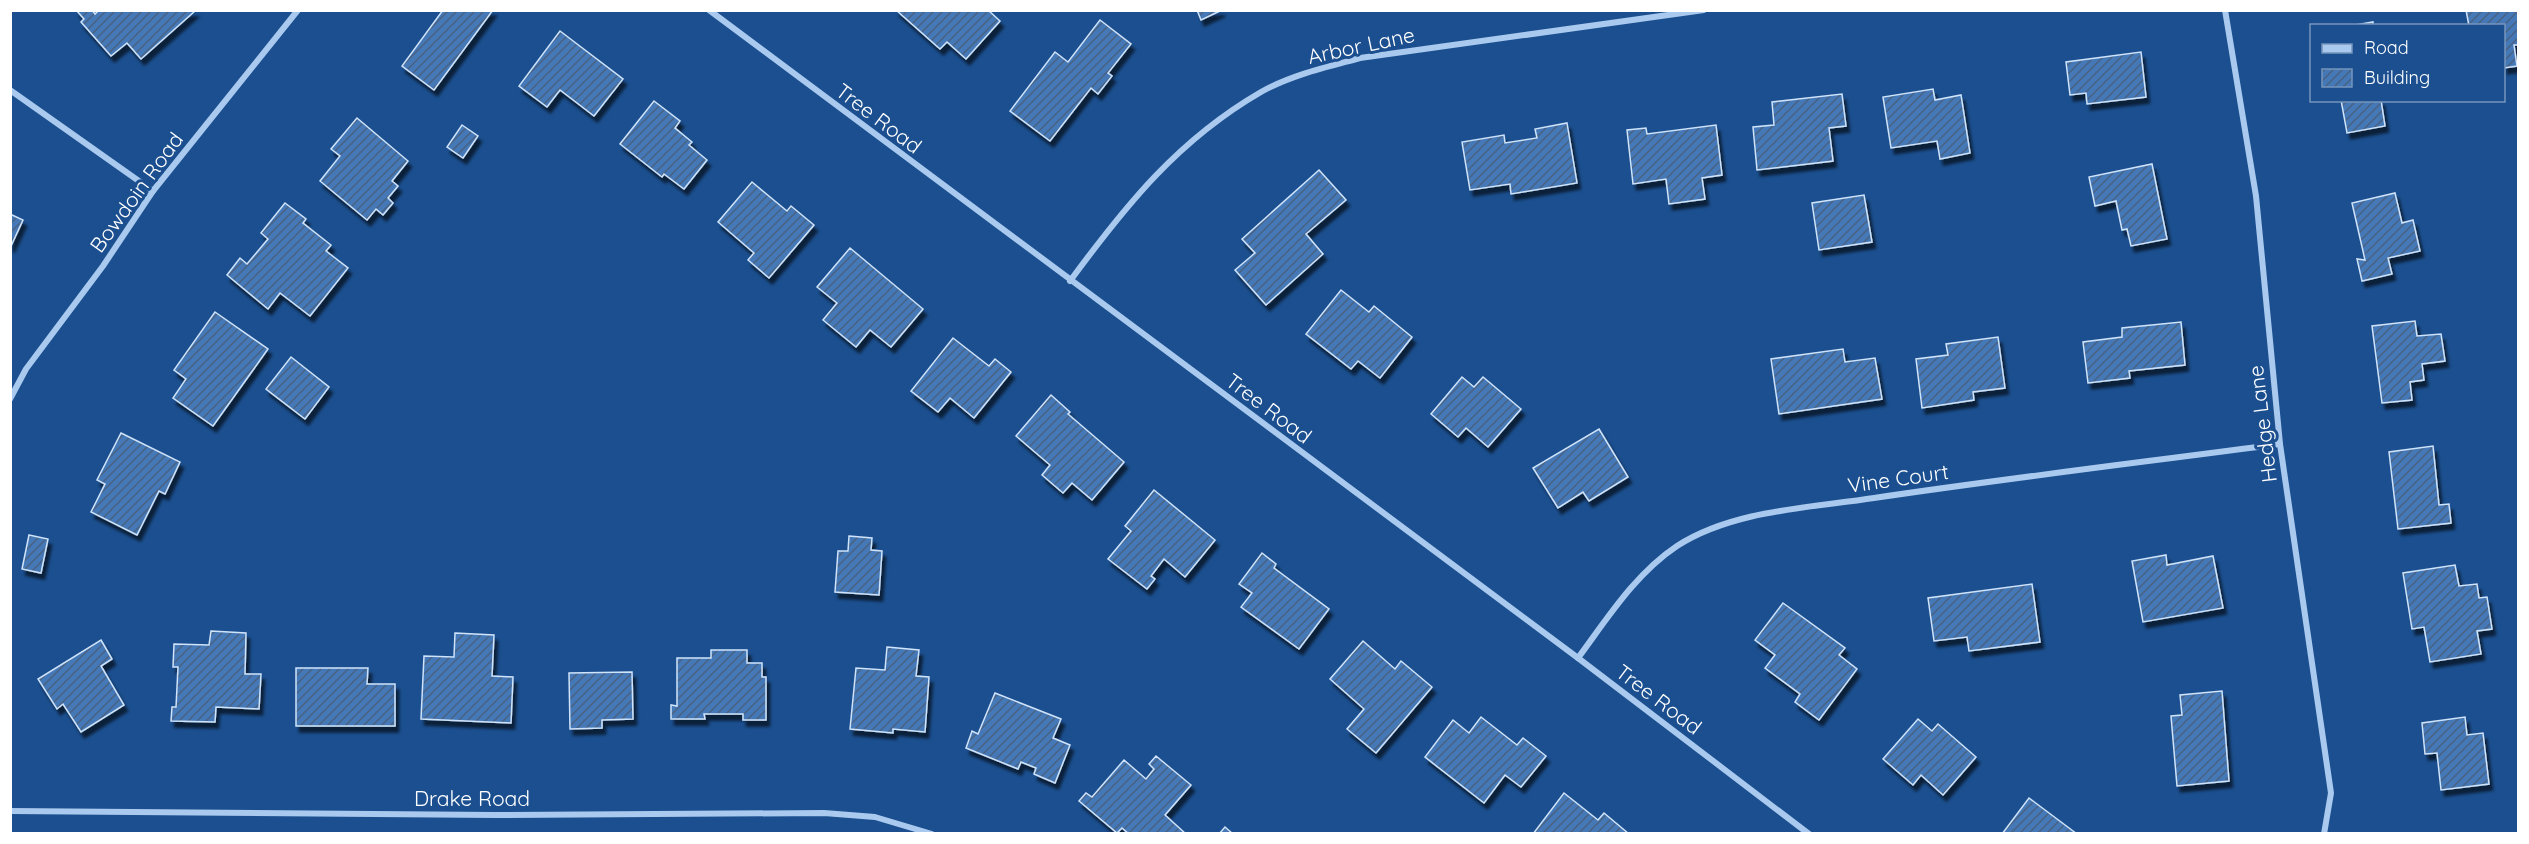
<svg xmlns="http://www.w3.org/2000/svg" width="2529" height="844" viewBox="0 0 2529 844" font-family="Quicksand,sans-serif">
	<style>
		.building { fill: url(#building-hatch); stroke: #cfe3fa; stroke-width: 1.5; filter: url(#shadow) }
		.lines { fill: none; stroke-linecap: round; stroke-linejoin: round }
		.street { stroke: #a9c9ee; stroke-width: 6 }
		.labels { text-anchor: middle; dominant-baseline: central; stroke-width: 6; stroke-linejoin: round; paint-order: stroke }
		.street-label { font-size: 21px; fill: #fff; stroke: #1b4f8f }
	</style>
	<defs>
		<pattern id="building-hatch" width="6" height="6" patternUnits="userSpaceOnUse" patternTransform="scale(1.5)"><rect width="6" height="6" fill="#4478b7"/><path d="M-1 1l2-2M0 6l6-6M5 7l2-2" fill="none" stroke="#486282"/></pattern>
		<filter id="shadow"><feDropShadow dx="3.5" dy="6" stdDeviation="1.5" flood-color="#0009"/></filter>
	</defs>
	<rect width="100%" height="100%" fill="#1b4f8f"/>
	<!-- building -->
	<g class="building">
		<path d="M 76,10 L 92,10 L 95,14 L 99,10 L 195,11 L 141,59 L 127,43 L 111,56 L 81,22 L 84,19 Z"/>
		<path d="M 443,10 L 493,10 L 434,90 L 402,66 Z"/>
		<path d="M 896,10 L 988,10 L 1000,21 L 966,59 L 947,42 L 940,49 Z"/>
		<path d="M 1197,10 L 1222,10 L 1201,20 Z"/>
		<path d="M 2466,10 L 2518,10 L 2518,45 L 2514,45 L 2517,66 L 2504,68 L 2504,26 L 2469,26 Z"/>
		<path d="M 1100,20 L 1131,44 L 1108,73 L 1112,76 L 1098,94 L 1091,88 L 1050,141 L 1010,111 L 1055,52 L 1068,62 Z"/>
		<path d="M 2373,22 L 2373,26 L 2350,26 Z"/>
		<path d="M 560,31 L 623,79 L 594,116 L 560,90 L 547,107 L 519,86 Z"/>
		<path d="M 2141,52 L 2146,97 L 2087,104 L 2086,93 L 2070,95 L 2066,62 Z"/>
		<path d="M 1933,89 L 1935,100 L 1961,95 L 1970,153 L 1940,159 L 1937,141 L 1891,148 L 1883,97 Z"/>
		<path d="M 1842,94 L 1846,126 L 1829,128 L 1833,161 L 1757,170 L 1753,127 L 1774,125 L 1772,102 Z"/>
		<path d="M 2341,100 L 2381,100 L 2385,126 L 2347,133 Z"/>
		<path d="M 654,101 L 680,121 L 675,128 L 692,142 L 689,145 L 707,160 L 684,189 L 664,174 L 662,177 L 620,144 Z"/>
		<path d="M 357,118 L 408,161 L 392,181 L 398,186 L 388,198 L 393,203 L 383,215 L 376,209 L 367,220 L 320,181 L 340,156 L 331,149 Z"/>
		<path d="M 1567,123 L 1577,183 L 1511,194 L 1510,184 L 1470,190 L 1462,142 L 1504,135 L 1505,143 L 1537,138 L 1535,129 Z"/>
		<path d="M 462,125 L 478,136 L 463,158 L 447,147 Z"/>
		<path d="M 1716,125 L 1722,175 L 1702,178 L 1705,199 L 1669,204 L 1666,179 L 1633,184 L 1627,130 L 1646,128 L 1647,134 Z"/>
		<path d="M 2152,164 L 2167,239 L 2131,246 L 2127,229 L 2122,230 L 2116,201 L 2095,206 L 2089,177 Z"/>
		<path d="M 1319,170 L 1346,200 L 1306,234 L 1323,254 L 1266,305 L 1235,270 L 1255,253 L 1242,239 Z"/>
		<path d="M 752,182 L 787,211 L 791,206 L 814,225 L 769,278 L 748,260 L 754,253 L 718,222 Z"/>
		<path d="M 2395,193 L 2402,223 L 2413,220 L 2420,251 L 2388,258 L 2392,274 L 2362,281 L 2357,259 L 2365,260 L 2352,203 Z"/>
		<path d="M 1864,195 L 1872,242 L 1819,250 L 1812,203 Z"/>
		<path d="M 285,203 L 306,219 L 303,223 L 331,245 L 326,251 L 348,268 L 310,316 L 280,293 L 268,309 L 227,275 L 240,258 L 247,264 L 268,239 L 261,233 Z"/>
		<path d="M 10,214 L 23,220 L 11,246 L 10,246 Z"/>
		<path d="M 850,248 L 923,309 L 891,347 L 870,330 L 856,347 L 823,320 L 837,303 L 817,287 Z"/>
		<path d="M 1341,290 L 1369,312 L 1374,306 L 1412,337 L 1380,378 L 1358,361 L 1351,369 L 1306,334 Z"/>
		<path d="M 215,312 L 268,349 L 213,426 L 173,398 L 186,379 L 174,370 Z"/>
		<path d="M 2415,321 L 2417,336 L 2441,334 L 2445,361 L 2422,364 L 2424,380 L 2410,382 L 2412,400 L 2382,403 L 2372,326 Z"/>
		<path d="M 2181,322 L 2185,365 L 2129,371 L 2130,378 L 2088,383 L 2083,342 L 2122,337 L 2122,328 Z"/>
		<path d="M 1998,337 L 2005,388 L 1973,392 L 1974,400 L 1922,408 L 1916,359 L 1948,355 L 1946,344 Z"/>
		<path d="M 953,338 L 989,366 L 995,359 L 1011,372 L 974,418 L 950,398 L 938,412 L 911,391 Z"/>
		<path d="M 1843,349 L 1845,362 L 1875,358 L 1882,399 L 1779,414 L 1771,359 Z"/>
		<path d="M 291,357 L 329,387 L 305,419 L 266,389 Z"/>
		<path d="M 1462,377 L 1474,387 L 1483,377 L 1521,409 L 1488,447 L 1466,428 L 1458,437 L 1431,414 Z"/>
		<path d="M 1051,395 L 1070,412 L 1068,414 L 1124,462 L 1092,500 L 1072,483 L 1063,493 L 1042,475 L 1050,465 L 1016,436 Z"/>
		<path d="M 1599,429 L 1628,477 L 1589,501 L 1583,492 L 1558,508 L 1533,468 Z"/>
		<path d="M 121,433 L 180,462 L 165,494 L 159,491 L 137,535 L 91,512 L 105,484 L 97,480 Z"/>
		<path d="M 2433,446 L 2439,505 L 2449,504 L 2451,523 L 2398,529 L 2389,452 Z"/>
		<path d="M 1154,490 L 1215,540 L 1185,577 L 1164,559 L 1151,576 L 1155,579 L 1147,589 L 1108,559 L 1131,531 L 1125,526 Z"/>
		<path d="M 29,535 L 48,539 L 41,573 L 22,569 Z"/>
		<path d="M 849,536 L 872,538 L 871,550 L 882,551 L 879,595 L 835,592 L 838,551 L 848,551 Z"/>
		<path d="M 1262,553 L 1276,564 L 1274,568 L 1329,609 L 1299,649 L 1241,607 L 1252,593 L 1239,584 Z"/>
		<path d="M 2166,555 L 2167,565 L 2213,556 L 2223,608 L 2143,622 L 2132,561 Z"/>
		<path d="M 2455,565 L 2459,586 L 2477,584 L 2479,598 L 2487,597 L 2492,629 L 2477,631 L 2481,654 L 2430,662 L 2424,627 L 2412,629 L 2403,573 Z"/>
		<path d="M 2032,584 L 2040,642 L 1969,651 L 1967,637 L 1934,641 L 1928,598 Z"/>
		<path d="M 1783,603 L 1845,648 L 1839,655 L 1857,669 L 1819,720 L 1795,702 L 1800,694 L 1765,668 L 1775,655 L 1755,640 Z"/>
		<path d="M 211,631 L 246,633 L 245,674 L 261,674 L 259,709 L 216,707 L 215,722 L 171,721 L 172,707 L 176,707 L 178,667 L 173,667 L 174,644 L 209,645 Z"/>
		<path d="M 455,633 L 494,635 L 492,676 L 513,677 L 511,723 L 421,719 L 424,656 L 454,657 Z"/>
		<path d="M 101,640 L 112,659 L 101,666 L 124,705 L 81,732 L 63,704 L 57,709 L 38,679 Z"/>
		<path d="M 1363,641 L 1395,669 L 1401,661 L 1432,687 L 1376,753 L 1347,729 L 1364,709 L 1330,679 Z"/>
		<path d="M 887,647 L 919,650 L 916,676 L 929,677 L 925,732 L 893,729 L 893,733 L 850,729 L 856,668 L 885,670 Z"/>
		<path d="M 711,650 L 747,650 L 747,663 L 762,663 L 762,677 L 766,677 L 766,720 L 743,720 L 743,714 L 704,714 L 705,719 L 671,719 L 671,705 L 677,706 L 677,658 L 711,658 Z"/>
		<path d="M 296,668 L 368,668 L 367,684 L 395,684 L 395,726 L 296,726 Z"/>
		<path d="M 632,672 L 633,719 L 602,720 L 602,728 L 570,729 L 569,673 Z"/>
		<path d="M 2222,691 L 2229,781 L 2177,786 L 2171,716 L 2182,715 L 2180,695 Z"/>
		<path d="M 995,693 L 1061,719 L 1053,738 L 1070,745 L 1055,783 L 1034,774 L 1036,768 L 1021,762 L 1018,769 L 966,748 L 972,731 L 978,734 Z"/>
		<path d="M 1481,717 L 1517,745 L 1523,738 L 1546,756 L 1521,787 L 1505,775 L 1484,803 L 1425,757 L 1453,720 L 1469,733 Z"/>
		<path d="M 2465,717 L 2467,735 L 2483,733 L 2489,784 L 2441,790 L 2437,753 L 2425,754 L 2422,723 Z"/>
		<path d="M 1918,719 L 1932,731 L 1938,724 L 1976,757 L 1943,795 L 1921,775 L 1913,785 L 1883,759 Z"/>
		<path d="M 1156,756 L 1191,785 L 1165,815 L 1186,834 L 1129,834 L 1122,828 L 1117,833 L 1079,801 L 1086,793 L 1092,797 L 1124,760 L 1146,779 L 1154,769 L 1149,764 Z"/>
		<path d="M 1564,793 L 1598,820 L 1604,813 L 1629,834 L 1533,834 Z"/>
		<path d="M 2029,798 L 2077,834 L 2002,834 Z"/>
		<path d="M 1225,827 L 1233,834 L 1219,834 Z"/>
	</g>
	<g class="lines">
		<!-- street -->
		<g class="street">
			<path d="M 709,10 L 1578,658 L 1809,834"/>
			<path d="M 2225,10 L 2256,196 L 2280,444 L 2331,793 L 2324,834"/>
			<path d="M 10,90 L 153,191"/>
			<path d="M 1070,281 C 1126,205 1178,140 1261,92 C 1291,75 1327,67 1360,58 L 1704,10"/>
			<path d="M 10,399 L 26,369 L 103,266 L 153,191 L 298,10"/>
			<path d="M 1578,658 C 1607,619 1635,574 1677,546 C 1733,510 1809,508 1874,498 C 2009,478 2144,462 2280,444"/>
			<path d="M 10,811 L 494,815 L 824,813 L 875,817 L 932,834"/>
		</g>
	</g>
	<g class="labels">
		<!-- street labels -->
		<g class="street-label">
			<text transform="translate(1361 45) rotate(-12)">Arbor Lane</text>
			<text transform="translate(879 118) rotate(37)">Tree Road</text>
			<text transform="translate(136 192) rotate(-54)">Bowdoin Road</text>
			<text transform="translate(1269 408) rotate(37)">Tree Road</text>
			<text transform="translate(2262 424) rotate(-97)">Hedge Lane</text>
			<text transform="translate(1898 478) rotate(-8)">Vine Court</text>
			<text transform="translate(1659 699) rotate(37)">Tree Road</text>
			<text x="472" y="798">Drake Road</text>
		</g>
	</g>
	<!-- border -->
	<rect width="2529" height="844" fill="none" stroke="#ffffff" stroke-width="24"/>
	<!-- legend -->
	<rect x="2310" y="24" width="195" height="78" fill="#1b4f8f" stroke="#7695bc" stroke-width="1.5"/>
	<rect x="2322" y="44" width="30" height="9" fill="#a9c9ee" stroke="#7695bc" stroke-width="1.5"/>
	<text x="2364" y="54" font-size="18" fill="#ffffff">Road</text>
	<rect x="2322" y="69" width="30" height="18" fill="url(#building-hatch)" stroke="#7695bc" stroke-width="1.5"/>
	<text x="2364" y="84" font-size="18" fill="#ffffff">Building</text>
</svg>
